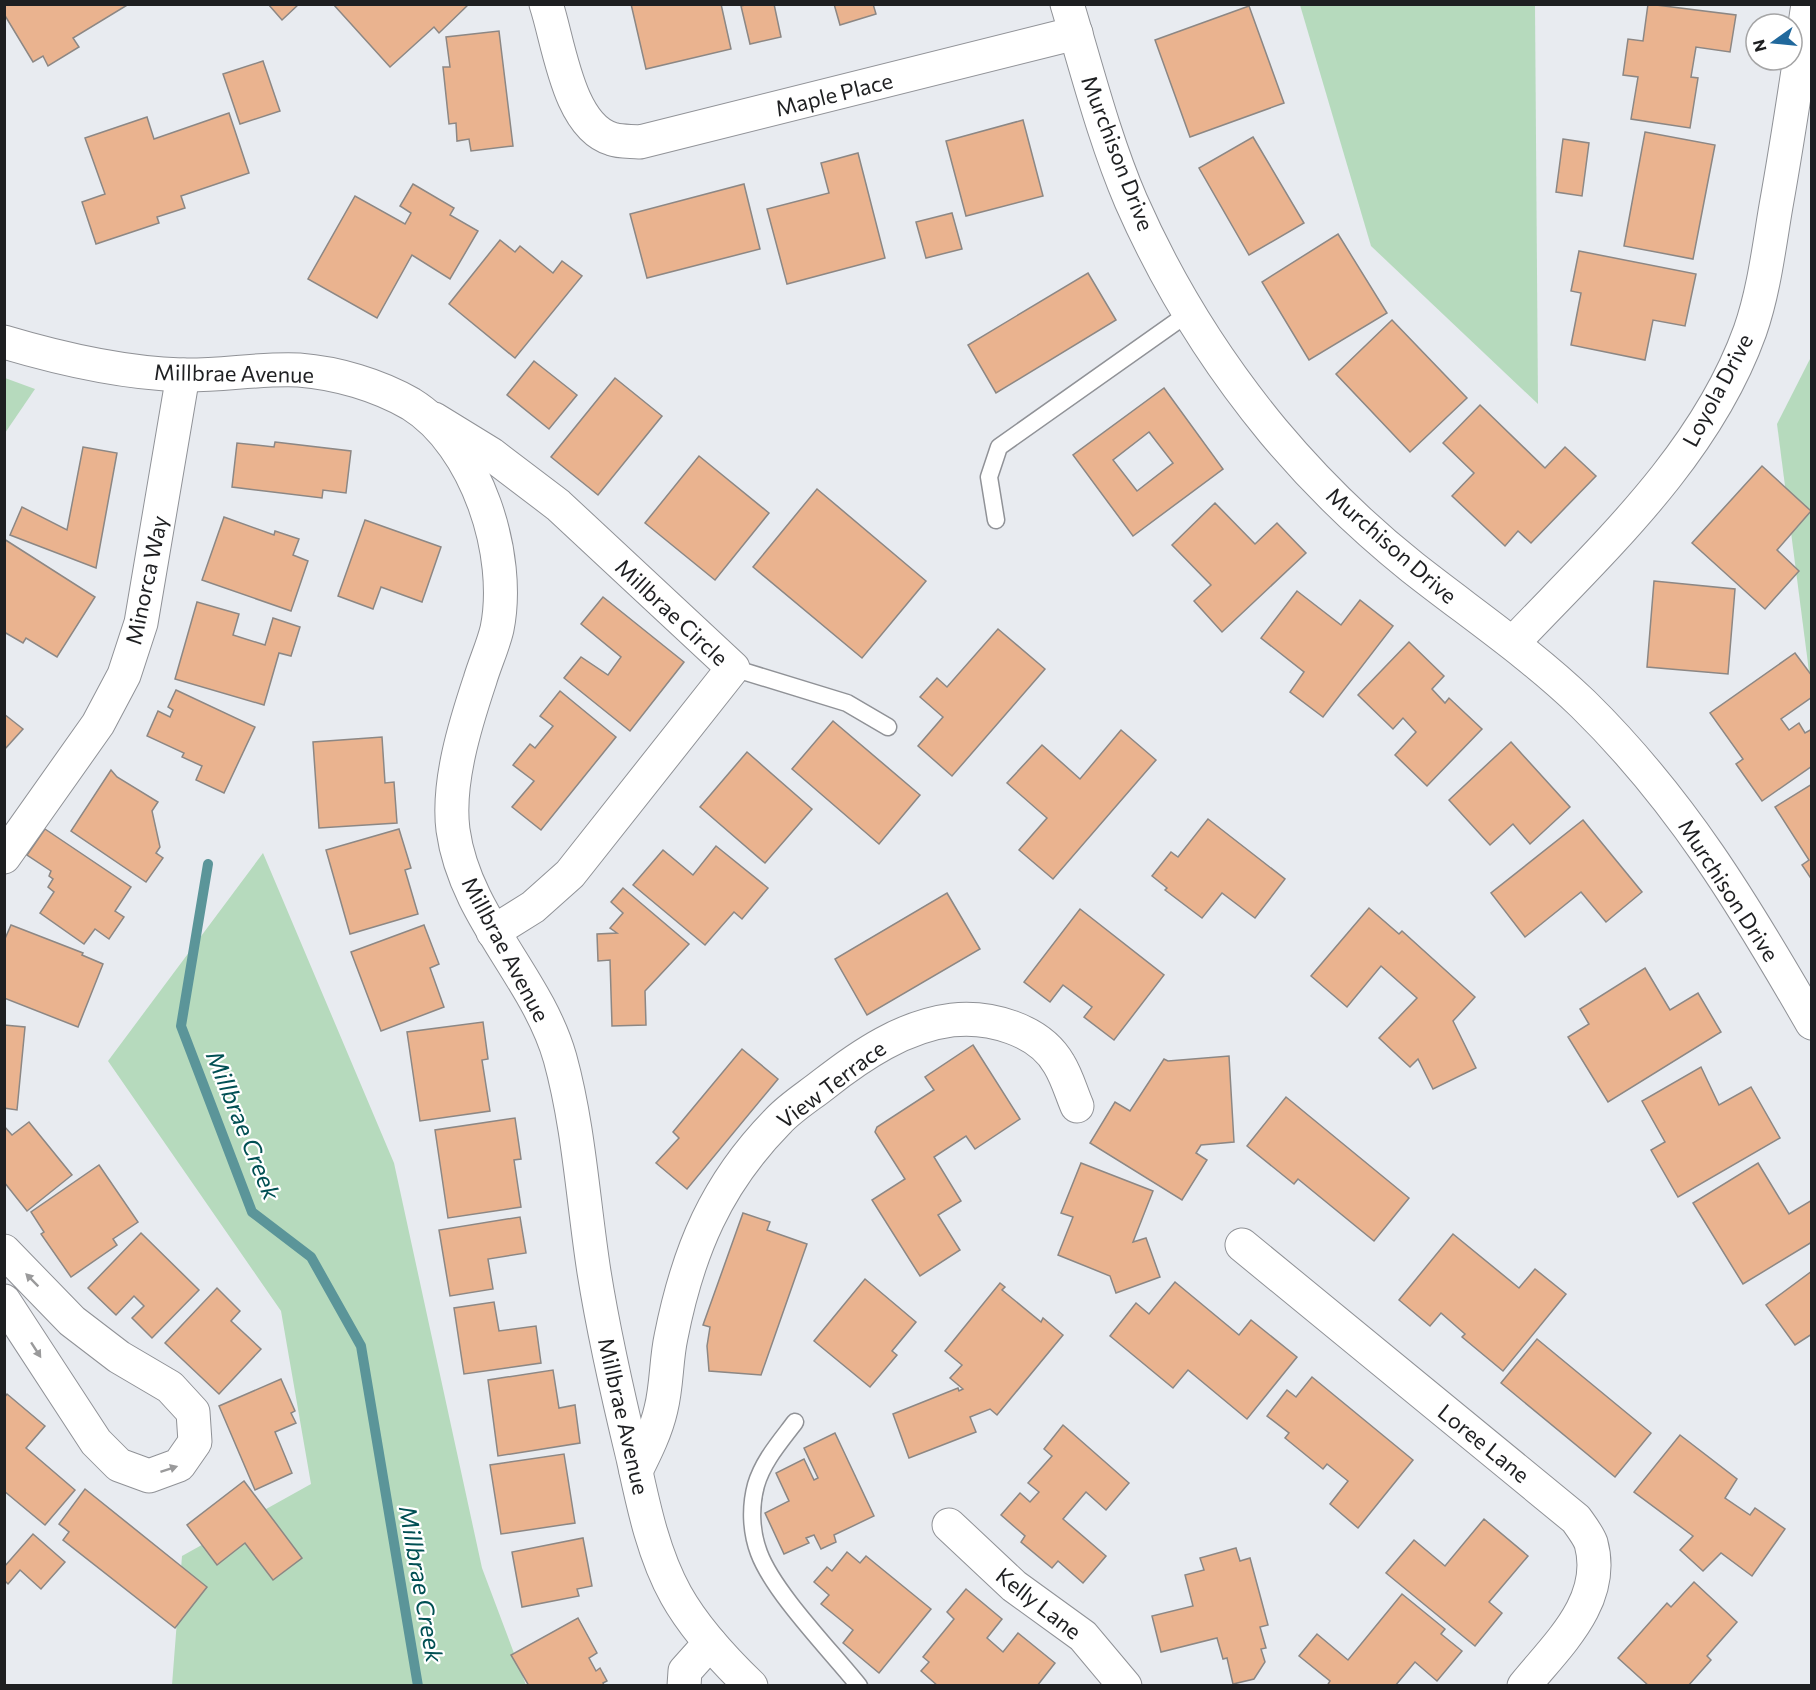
<svg xmlns="http://www.w3.org/2000/svg" width="1816" height="1690" viewBox="0 0 1816 1690" font-family="Commissioner,sans-serif">
	<style>
		.green { fill: #b6dabd }
		.lines { fill: none; stroke-linecap: round; stroke-linejoin: round }
		.stream { stroke: #5b9599; stroke-width: 10 }
		.building { fill: #eab38f; stroke: #8c8784; stroke-width: 1.5; fill-rule: evenodd }
		.service-casing { stroke: #909297; stroke-width: 19 }
		.minor-casing { stroke: #909297; stroke-width: 35 }
		.tertiary-casing { stroke: #909297; stroke-width: 35 }
		.service { stroke: #fff; stroke-width: 16 }
		.minor { stroke: #fff; stroke-width: 33 }
		.tertiary { stroke: #fff; stroke-width: 33 }
		.oneway { fill: #9a9a9b }
		.labels { text-anchor: middle; dominant-baseline: central; stroke-width: 4.5; stroke-linejoin: round; paint-order: stroke }
		.street-label { font-size: 22px; fill: #1e1f21; stroke: #fff }
		.water-label { font-size: 24px; font-style: italic; fill: #004f53; stroke: #fff }
	</style>
	<rect width="100%" height="100%" fill="#e8ebf0"/>
	<!-- green -->
	<g class="green">
		<path d="M 1300,5 L 1535,5 L 1538,404 L 1371,246 Z"/>
		<path d="M 1811,357 L 1811,687 L 1777,424 Z"/>
		<path d="M 5,378 L 35,389 L 5,433 L 4,378 Z"/>
		<path d="M 263,853 L 394,1163 L 482,1568 L 526,1685 L 172,1685 L 182,1556 L 311,1484 L 281,1311 L 108,1061 Z"/>
	</g>
	<g class="lines">
		<!-- stream -->
		<path class="stream" d="M 208,864 L 181,1026 L 252,1212 L 311,1257 L 361,1346 L 418,1686"/>
	</g>
	<!-- building -->
	<g class="building">
		<path d="M 4,4 L 129,4 L 73,38 L 79,47 L 48,66 L 43,56 L 33,62 L 4,14 Z"/>
		<path d="M 268,4 L 299,4 L 282,20 Z"/>
		<path d="M 333,4 L 469,4 L 439,33 L 434,27 L 390,67 Z"/>
		<path d="M 631,4 L 721,4 L 731,49 L 646,69 Z"/>
		<path d="M 749,4 L 774,4 L 781,37 L 750,44 L 741,6 Z"/>
		<path d="M 834,4 L 873,4 L 876,14 L 840,25 Z"/>
		<path d="M 1648,4 L 1736,15 L 1730,52 L 1696,47 L 1691,77 L 1698,78 L 1690,128 L 1631,119 L 1638,77 L 1623,75 L 1628,39 L 1643,41 Z"/>
		<path d="M 1249,6 L 1284,103 L 1190,137 L 1155,40 Z"/>
		<path d="M 499,31 L 513,146 L 471,151 L 469,139 L 457,141 L 456,123 L 449,124 L 443,67 L 450,67 L 446,37 Z"/>
		<path d="M 263,61 L 280,111 L 240,124 L 223,74 Z"/>
		<path d="M 229,113 L 249,173 L 181,196 L 185,208 L 157,217 L 159,223 L 96,244 L 82,202 L 105,194 L 85,138 L 147,117 L 154,139 Z"/>
		<path d="M 1023,120 L 1043,196 L 966,216 L 946,141 Z"/>
		<path d="M 1645,132 L 1715,145 L 1693,259 L 1624,246 Z"/>
		<path d="M 1253,137 L 1304,223 L 1249,255 L 1199,168 Z"/>
		<path d="M 1563,139 L 1589,143 L 1582,196 L 1556,192 Z"/>
		<path d="M 858,153 L 885,258 L 787,284 L 767,209 L 829,193 L 821,163 Z"/>
		<path d="M 413,184 L 454,208 L 450,215 L 478,231 L 450,279 L 412,255 L 377,318 L 308,279 L 355,196 L 405,224 L 411,213 L 400,206 Z"/>
		<path d="M 744,184 L 760,249 L 647,278 L 630,214 Z"/>
		<path d="M 952,213 L 962,249 L 926,258 L 916,222 Z"/>
		<path d="M 1338,234 L 1387,313 L 1309,360 L 1262,282 Z"/>
		<path d="M 500,240 L 515,252 L 520,246 L 553,273 L 562,261 L 582,276 L 515,358 L 449,304 Z"/>
		<path d="M 1579,251 L 1696,274 L 1685,326 L 1653,320 L 1645,360 L 1571,345 L 1581,293 L 1571,291 Z"/>
		<path d="M 1088,273 L 1116,320 L 996,393 L 968,345 Z"/>
		<path d="M 1392,320 L 1467,398 L 1410,452 L 1336,374 Z"/>
		<path d="M 534,361 L 577,395 L 549,429 L 507,395 Z"/>
		<path d="M 615,378 L 662,416 L 598,495 L 551,457 Z"/>
		<path d="M 1164,388 L 1223,469 L 1133,536 L 1073,455 ZM 1149,432 L 1173,463 L 1137,491 L 1113,460 Z"/>
		<path d="M 1480,405 L 1545,468 L 1565,447 L 1596,476 L 1531,543 L 1518,531 L 1505,546 L 1452,496 L 1474,473 L 1443,443 Z"/>
		<path d="M 275,442 L 351,451 L 346,493 L 323,490 L 322,498 L 232,487 L 237,443 L 274,447 Z"/>
		<path d="M 83,447 L 117,453 L 96,568 L 10,535 L 22,507 L 67,530 Z"/>
		<path d="M 699,456 L 769,513 L 715,580 L 645,523 Z"/>
		<path d="M 1762,466 L 1811,511 L 1777,550 L 1799,571 L 1765,609 L 1692,543 Z"/>
		<path d="M 817,489 L 926,581 L 862,658 L 753,567 Z"/>
		<path d="M 1215,503 L 1255,544 L 1277,523 L 1306,553 L 1222,632 L 1194,601 L 1211,585 L 1172,545 Z"/>
		<path d="M 224,517 L 274,535 L 275,531 L 299,539 L 293,555 L 308,561 L 291,611 L 202,580 Z"/>
		<path d="M 365,520 L 441,547 L 422,602 L 381,587 L 373,609 L 338,596 Z"/>
		<path d="M 4,539 L 95,597 L 57,657 L 26,638 L 23,643 L 4,632 Z"/>
		<path d="M 1654,581 L 1735,589 L 1728,674 L 1647,667 Z"/>
		<path d="M 1297,591 L 1341,625 L 1360,600 L 1393,626 L 1323,717 L 1290,692 L 1304,672 L 1261,638 Z"/>
		<path d="M 603,597 L 684,662 L 630,731 L 564,678 L 581,657 L 608,675 L 621,657 L 581,624 Z"/>
		<path d="M 197,602 L 239,614 L 233,635 L 265,645 L 273,618 L 300,627 L 291,656 L 279,653 L 264,705 L 175,679 Z"/>
		<path d="M 998,629 L 1045,669 L 952,776 L 918,746 L 943,717 L 920,697 L 937,678 L 947,687 Z"/>
		<path d="M 1409,642 L 1444,676 L 1432,689 L 1445,703 L 1449,698 L 1482,729 L 1427,786 L 1395,755 L 1416,732 L 1403,718 L 1393,729 L 1358,695 Z"/>
		<path d="M 1795,653 L 1812,676 L 1812,697 L 1781,719 L 1789,730 L 1799,723 L 1805,733 L 1812,729 L 1812,766 L 1762,801 L 1736,764 L 1743,759 L 1710,713 Z"/>
		<path d="M 176,690 L 255,727 L 224,793 L 196,780 L 202,766 L 182,757 L 184,753 L 147,736 L 158,711 L 170,717 L 173,710 L 168,707 Z"/>
		<path d="M 560,691 L 616,737 L 541,830 L 512,807 L 534,781 L 513,765 L 530,744 L 535,748 L 553,726 L 540,716 Z"/>
		<path d="M 4,714 L 23,729 L 4,750 Z"/>
		<path d="M 833,721 L 920,795 L 879,844 L 792,769 Z"/>
		<path d="M 1121,730 L 1156,760 L 1053,879 L 1019,850 L 1047,818 L 1007,783 L 1042,745 L 1080,779 Z"/>
		<path d="M 382,737 L 385,783 L 394,782 L 397,823 L 319,828 L 313,742 Z"/>
		<path d="M 1511,742 L 1570,807 L 1530,844 L 1513,824 L 1490,845 L 1449,800 Z"/>
		<path d="M 747,752 L 812,809 L 765,863 L 700,807 Z"/>
		<path d="M 111,770 L 117,777 L 158,802 L 152,811 L 160,847 L 156,853 L 163,858 L 146,882 L 71,831 Z"/>
		<path d="M 1812,784 L 1812,880 L 1802,865 L 1809,860 L 1775,807 Z"/>
		<path d="M 1208,819 L 1285,879 L 1255,918 L 1222,893 L 1202,918 L 1165,890 L 1167,888 L 1152,876 L 1171,852 L 1178,857 Z"/>
		<path d="M 1583,820 L 1642,892 L 1606,922 L 1581,892 L 1525,937 L 1491,893 Z"/>
		<path d="M 45,829 L 131,887 L 115,911 L 124,917 L 109,939 L 95,929 L 84,944 L 40,913 L 54,892 L 48,887 L 53,879 L 49,876 L 51,871 L 27,855 Z"/>
		<path d="M 399,829 L 411,868 L 405,870 L 418,914 L 350,934 L 326,850 Z"/>
		<path d="M 716,846 L 768,888 L 742,919 L 734,912 L 705,945 L 633,885 L 663,850 L 693,875 Z"/>
		<path d="M 623,888 L 689,944 L 645,991 L 646,1025 L 612,1026 L 610,960 L 598,961 L 597,934 L 617,933 L 610,928 L 623,913 L 611,902 Z"/>
		<path d="M 947,893 L 980,949 L 867,1015 L 835,959 Z"/>
		<path d="M 1369,908 L 1399,934 L 1402,931 L 1475,997 L 1453,1021 L 1476,1068 L 1433,1089 L 1418,1059 L 1410,1067 L 1379,1038 L 1417,998 L 1381,966 L 1347,1007 L 1311,976 Z"/>
		<path d="M 1080,909 L 1164,975 L 1114,1040 L 1084,1017 L 1092,1007 L 1063,985 L 1050,1002 L 1024,982 Z"/>
		<path d="M 11,925 L 83,953 L 82,955 L 103,964 L 78,1027 L 4,998 L 4,941 Z"/>
		<path d="M 424,925 L 439,964 L 430,968 L 444,1007 L 381,1031 L 351,952 Z"/>
		<path d="M 1645,968 L 1670,1010 L 1698,993 L 1721,1032 L 1608,1102 L 1568,1037 L 1589,1024 L 1580,1009 Z"/>
		<path d="M 483,1022 L 488,1059 L 482,1060 L 490,1111 L 420,1121 L 407,1032 Z"/>
		<path d="M 4,1025 L 25,1027 L 17,1110 L 4,1108 Z"/>
		<path d="M 973,1045 L 1020,1119 L 975,1149 L 966,1136 L 934,1157 L 961,1201 L 938,1215 L 960,1250 L 920,1276 L 872,1200 L 905,1179 L 875,1132 L 877,1127 L 934,1090 L 925,1077 Z"/>
		<path d="M 742,1049 L 778,1079 L 687,1189 L 656,1163 L 679,1138 L 673,1132 Z"/>
		<path d="M 1229,1056 L 1234,1142 L 1201,1145 L 1196,1153 L 1207,1160 L 1182,1200 L 1090,1143 L 1115,1102 L 1130,1111 L 1164,1059 L 1168,1061 Z"/>
		<path d="M 1701,1067 L 1719,1105 L 1751,1087 L 1780,1138 L 1678,1197 L 1651,1150 L 1665,1142 L 1642,1101 Z"/>
		<path d="M 1286,1097 L 1409,1198 L 1374,1241 L 1298,1179 L 1294,1184 L 1247,1146 Z"/>
		<path d="M 515,1118 L 521,1159 L 514,1160 L 521,1207 L 448,1218 L 435,1130 Z"/>
		<path d="M 29,1122 L 72,1175 L 27,1211 L 4,1182 L 4,1126 L 12,1135 Z"/>
		<path d="M 1081,1163 L 1153,1191 L 1133,1242 L 1146,1238 L 1160,1277 L 1116,1293 L 1110,1276 L 1058,1255 L 1073,1217 L 1061,1213 Z"/>
		<path d="M 1758,1163 L 1789,1214 L 1812,1200 L 1812,1242 L 1743,1284 L 1693,1203 Z"/>
		<path d="M 99,1165 L 138,1222 L 113,1239 L 117,1245 L 71,1277 L 41,1234 L 44,1232 L 31,1212 Z"/>
		<path d="M 743,1213 L 770,1222 L 767,1230 L 807,1244 L 761,1375 L 709,1371 L 707,1346 L 710,1327 L 703,1325 Z"/>
		<path d="M 520,1217 L 526,1253 L 488,1259 L 493,1289 L 450,1296 L 439,1230 Z"/>
		<path d="M 141,1233 L 199,1290 L 152,1338 L 132,1318 L 144,1306 L 134,1296 L 116,1315 L 88,1288 Z"/>
		<path d="M 1453,1234 L 1519,1288 L 1535,1269 L 1566,1294 L 1503,1371 L 1462,1337 L 1465,1334 L 1441,1313 L 1430,1326 L 1399,1300 Z"/>
		<path d="M 1812,1271 L 1812,1334 L 1795,1345 L 1766,1305 Z"/>
		<path d="M 865,1279 L 916,1322 L 892,1351 L 897,1355 L 870,1387 L 814,1341 Z"/>
		<path d="M 1175,1282 L 1239,1335 L 1251,1320 L 1297,1357 L 1247,1419 L 1188,1370 L 1173,1388 L 1110,1336 L 1136,1303 L 1149,1314 Z"/>
		<path d="M 1000,1283 L 1005,1287 L 1002,1290 L 1041,1322 L 1043,1318 L 1063,1335 L 997,1415 L 990,1409 L 970,1417 L 976,1432 L 909,1458 L 893,1414 L 958,1388 L 959,1391 L 963,1389 L 950,1378 L 962,1365 L 945,1351 Z"/>
		<path d="M 217,1288 L 240,1311 L 231,1321 L 261,1349 L 219,1394 L 165,1343 Z"/>
		<path d="M 494,1302 L 499,1331 L 536,1326 L 541,1363 L 464,1374 L 454,1308 Z"/>
		<path d="M 1537,1339 L 1651,1433 L 1615,1477 L 1501,1383 Z"/>
		<path d="M 553,1370 L 559,1408 L 575,1405 L 580,1443 L 498,1456 L 488,1380 Z"/>
		<path d="M 1312,1377 L 1413,1460 L 1358,1528 L 1330,1504 L 1348,1481 L 1327,1464 L 1323,1469 L 1285,1438 L 1289,1433 L 1267,1416 L 1287,1390 L 1296,1397 Z"/>
		<path d="M 281,1379 L 295,1411 L 291,1413 L 296,1423 L 275,1432 L 292,1473 L 255,1490 L 219,1406 Z"/>
		<path d="M 7,1394 L 45,1426 L 26,1448 L 75,1490 L 45,1525 L 4,1491 L 4,1398 Z"/>
		<path d="M 1063,1425 L 1129,1483 L 1106,1510 L 1086,1492 L 1063,1519 L 1106,1556 L 1083,1583 L 1058,1561 L 1052,1568 L 1021,1542 L 1025,1536 L 1001,1515 L 1020,1493 L 1030,1502 L 1039,1492 L 1028,1483 L 1052,1456 L 1044,1449 Z"/>
		<path d="M 835,1433 L 874,1516 L 834,1535 L 836,1542 L 821,1549 L 814,1535 L 806,1538 L 809,1543 L 784,1554 L 765,1513 L 789,1501 L 776,1473 L 804,1459 L 814,1480 L 818,1478 L 804,1448 Z"/>
		<path d="M 1680,1435 L 1737,1479 L 1725,1498 L 1750,1515 L 1755,1508 L 1785,1529 L 1752,1576 L 1721,1553 L 1703,1571 L 1680,1550 L 1693,1536 L 1634,1492 Z"/>
		<path d="M 564,1454 L 575,1523 L 501,1534 L 490,1465 Z"/>
		<path d="M 244,1481 L 302,1558 L 273,1580 L 245,1543 L 217,1565 L 187,1525 Z"/>
		<path d="M 85,1489 L 207,1587 L 175,1628 L 63,1540 L 69,1532 L 59,1524 Z"/>
		<path d="M 1484,1519 L 1528,1556 L 1489,1602 L 1502,1613 L 1475,1646 L 1386,1573 L 1414,1540 L 1445,1566 Z"/>
		<path d="M 33,1534 L 65,1562 L 41,1589 L 20,1570 L 8,1584 L 4,1580 L 4,1567 Z"/>
		<path d="M 583,1538 L 592,1586 L 577,1589 L 579,1596 L 522,1607 L 512,1552 Z"/>
		<path d="M 1236,1548 L 1240,1561 L 1250,1558 L 1268,1625 L 1260,1627 L 1266,1648 L 1261,1649 L 1265,1662 L 1254,1679 L 1233,1684 L 1227,1658 L 1223,1659 L 1217,1638 L 1161,1652 L 1152,1616 L 1193,1606 L 1185,1575 L 1204,1570 L 1200,1558 Z"/>
		<path d="M 847,1552 L 860,1563 L 866,1556 L 931,1609 L 879,1673 L 843,1643 L 853,1630 L 821,1604 L 829,1595 L 814,1582 L 827,1567 L 832,1571 Z"/>
		<path d="M 1694,1582 L 1737,1622 L 1707,1656 L 1711,1660 L 1688,1686 L 1649,1686 L 1618,1658 L 1667,1603 L 1671,1607 Z"/>
		<path d="M 966,1589 L 1002,1619 L 987,1638 L 1003,1652 L 1018,1633 L 1055,1663 L 1037,1686 L 938,1686 L 921,1671 L 929,1662 L 923,1657 L 954,1619 L 947,1612 Z"/>
		<path d="M 1402,1594 L 1445,1629 L 1441,1634 L 1462,1651 L 1437,1681 L 1415,1662 L 1395,1686 L 1327,1686 L 1330,1681 L 1299,1656 L 1317,1634 L 1348,1660 Z"/>
		<path d="M 578,1618 L 597,1653 L 589,1658 L 596,1671 L 600,1668 L 607,1681 L 603,1683 L 604,1686 L 529,1686 L 511,1655 Z"/>
	</g>
	<g class="lines">
		<defs>
			<g id="service">
				<path d="M 996,520 L 989,477 L 999,447 L 1190,312"/>
				<path d="M 733,668 L 847,703 L 888,727"/>
				<path d="M 795,1422 C 780,1442 763,1461 756,1485 C 750,1507 751,1532 759,1553 C 774,1593 831,1651 859,1686"/>
			</g>
			<g id="minor">
				<path d="M 546,4 C 559,43 568,126 612,139 C 620,142 631,141 640,142 L 1076,33"/>
				<path d="M 1067,4 C 1087,70 1104,138 1131,201 C 1167,283 1216,362 1273,431 C 1314,480 1362,527 1412,567 C 1469,612 1530,653 1583,704 C 1681,800 1744,905 1812,1023"/>
				<path d="M 434,419 L 491,454 L 558,505 L 733,668 L 570,874 L 533,907 L 493,932"/>
				<path d="M 1513,643 C 1602,549 1705,456 1750,331 C 1764,291 1769,247 1776,206 C 1788,139 1798,72 1808,4"/>
				<path d="M 4,857 L 98,724 L 124,675 L 141,623 L 183,375"/>
				<path d="M 1242,1245 L 1576,1519 C 1581,1526 1588,1535 1591,1543 C 1607,1601 1557,1645 1524,1686"/>
				<path d="M 4,1251 L 72,1321 L 119,1357 L 170,1387 L 193,1412 L 195,1442 L 179,1465 L 149,1476 L 119,1465 L 96,1442 L 4,1301"/>
				<path d="M 636,1471 C 646,1451 656,1431 661,1409 C 667,1385 666,1360 671,1337 C 688,1251 716,1184 778,1121 C 791,1107 809,1096 824,1084 C 861,1055 904,1026 952,1020 C 989,1016 1039,1029 1059,1064 C 1067,1077 1071,1092 1077,1106"/>
				<path d="M 949,1525 L 1014,1586 L 1083,1636 L 1125,1686"/>
				<path d="M 684,1686 L 685,1671 L 710,1643"/>
			</g>
			<path id="tertiary" d="M 4,342 C 61,359 123,373 182,375 C 221,376 260,368 299,370 C 337,373 378,385 411,404 C 477,445 512,555 497,629 C 493,646 485,663 480,680 C 465,725 447,783 453,830 C 465,917 537,977 560,1058 C 579,1127 583,1201 594,1272 C 604,1335 618,1396 633,1458 C 643,1504 653,1554 676,1595 C 695,1629 723,1659 751,1686"/>
		</defs>
		<!-- service casing -->
		<use href="#service" class="service-casing"/>
		<!-- minor casing -->
		<use href="#minor" class="minor-casing"/>
		<!-- tertiary casing -->
		<use href="#tertiary" class="tertiary-casing"/>
		<!-- service -->
		<use href="#service" class="service"/>
		<!-- minor -->
		<use href="#minor" class="minor"/>
		<!-- tertiary -->
		<use href="#tertiary" class="tertiary"/>
	</g>
	<!-- one-way arrows -->
	<defs><path id="oneway-solid" d="M-6-.8H1V-3.2L6.5 0L1 3.2V.8H-6Z" transform="scale(1.5)"/></defs>
	<g class="oneway">
		<use href="#oneway-solid" transform="translate(32 1280) rotate(-135)"/>
		<use href="#oneway-solid" transform="translate(36 1350) rotate(57)"/>
		<use href="#oneway-solid" transform="translate(169 1469) rotate(-18)"/>
	</g>
	<g class="labels">
		<!-- street labels -->
		<g class="street-label">
			<text transform="translate(834 94) rotate(-14)">Maple Place</text>
			<text transform="translate(1118 153) rotate(69)">Murchison Drive</text>
			<text transform="translate(234 373) rotate(1)">Millbrae Avenue</text>
			<text transform="translate(1717 390) rotate(-62)">Loyola Drive</text>
			<text transform="translate(1392 545) rotate(41)">Murchison Drive</text>
			<text transform="translate(146 580) rotate(-78)">Minorca Way</text>
			<text transform="translate(672 612) rotate(43)">Millbrae Circle</text>
			<text transform="translate(1729 890) rotate(57)">Murchison Drive</text>
			<text transform="translate(506 949) rotate(62)">Millbrae Avenue</text>
			<text transform="translate(831 1084) rotate(-37)">View Terrace</text>
			<text transform="translate(624 1416) rotate(77)">Millbrae Avenue</text>
			<text transform="translate(1484 1443) rotate(39)">Loree Lane</text>
			<text transform="translate(1039 1603) rotate(38)">Kelly Lane</text>
		</g>
		<!-- water labels -->
		<g class="water-label">
			<text transform="translate(244 1125) rotate(68)">Millbrae Creek</text>
			<text transform="translate(422 1584) rotate(80)">Millbrae Creek</text>
		</g>
	</g>
	<!-- border -->
	<rect width="1816" height="1690" fill="none" stroke="#1e1f21" stroke-width="12"/>
	<!-- north arrow -->
	<g transform="translate(1774 42) rotate(255)"><circle r="28" fill="#ffffff" stroke="#a5a5a6" stroke-width="1.5"/>
	<path d="M0-4.5L10 22L0 15L-10 22Z" fill="#20689c"/>
	<text y="-9" font-size="16" font-weight="bold" text-anchor="middle" fill="#1e1f21">N</text>
	</g>
</svg>
